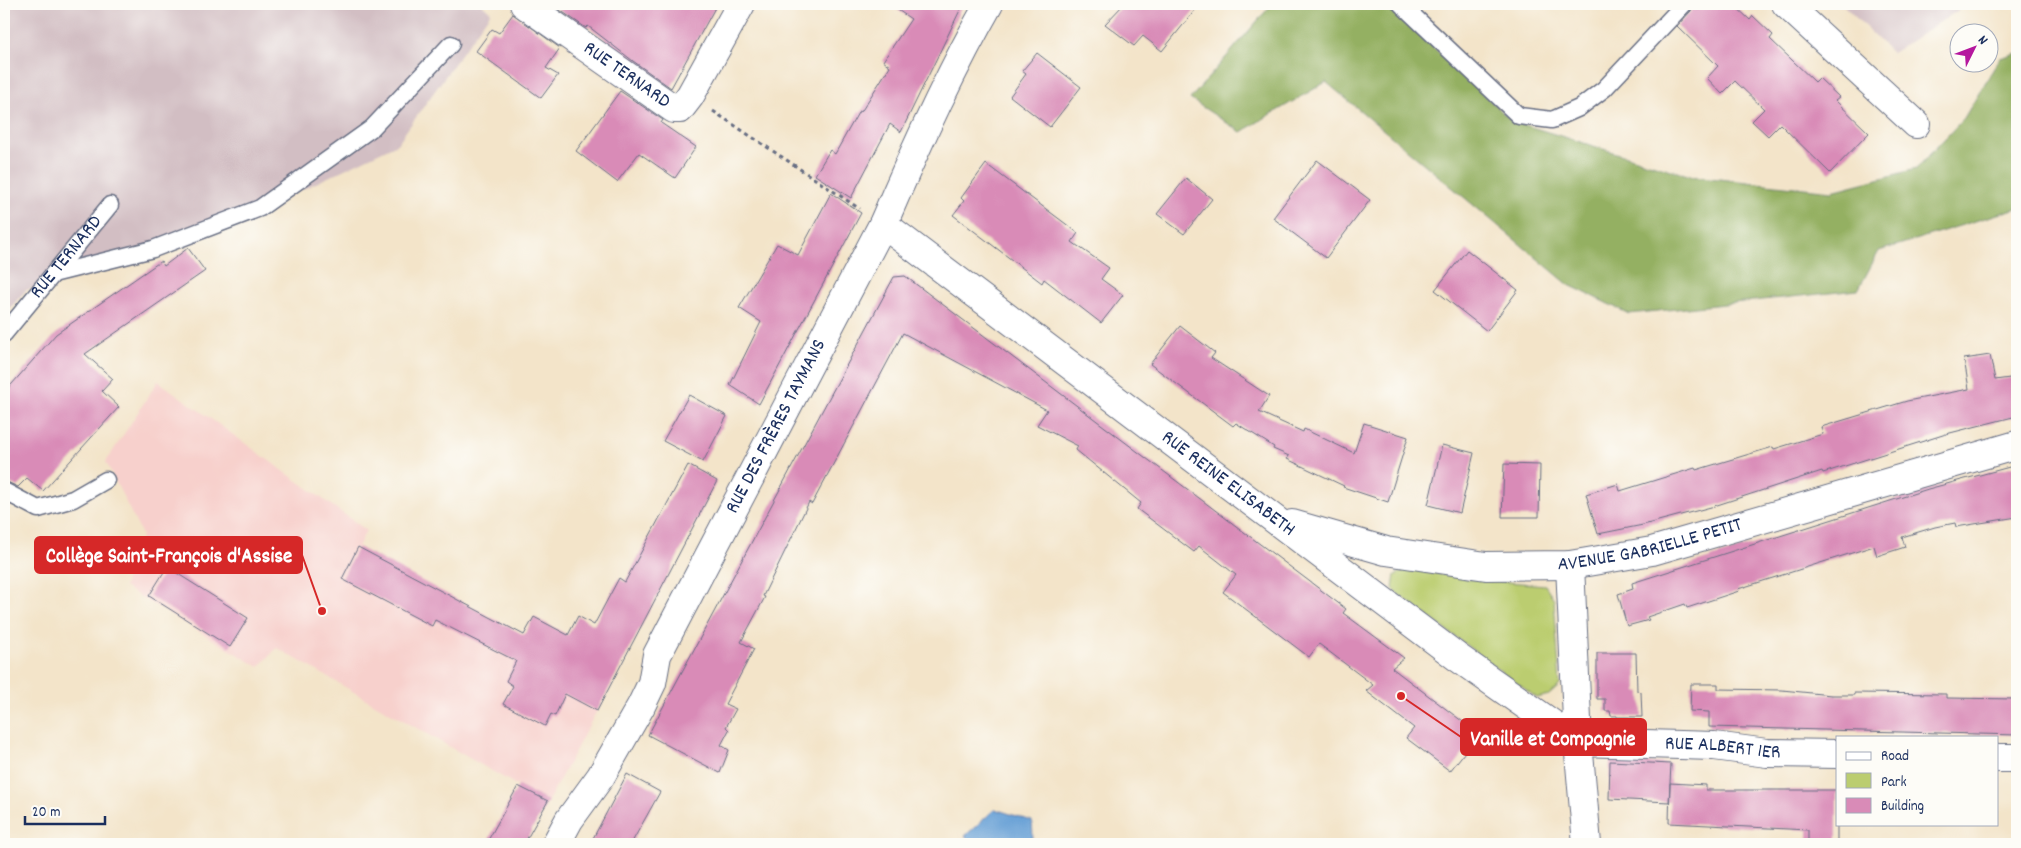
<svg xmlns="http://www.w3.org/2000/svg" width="2021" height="848" viewBox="0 0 2021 848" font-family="Dekko,sans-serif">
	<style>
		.built { fill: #f7d0cc }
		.industrial { fill: #d2bec3 }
		.green { fill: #bbcd70; stroke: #6b7e67 }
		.forest { fill: #94b062; stroke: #587060 }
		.water { fill: #68a0d6; stroke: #42689a }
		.building { fill: #d98bb7 }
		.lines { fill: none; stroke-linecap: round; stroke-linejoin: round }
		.service-casing { stroke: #676e83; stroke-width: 19 }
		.minor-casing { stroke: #676e83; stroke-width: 30 }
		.tertiary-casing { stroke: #676e83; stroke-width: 30 }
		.path { stroke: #676e83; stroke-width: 3; stroke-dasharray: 4 4; stroke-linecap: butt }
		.service { stroke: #fff; stroke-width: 16 }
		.minor { stroke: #fff; stroke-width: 28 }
		.tertiary { stroke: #fff; stroke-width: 28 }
		.labels { text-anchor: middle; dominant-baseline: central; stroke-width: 4.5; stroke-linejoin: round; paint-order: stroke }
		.street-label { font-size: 20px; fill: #1b2f5e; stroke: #fdfcf7 }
		.leader { fill: none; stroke: #d62828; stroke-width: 2 }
		.callout-dot { fill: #d62828; stroke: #fdfcf7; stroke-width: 2 }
		.callout { fill: #d62828; stroke: #d62828; stroke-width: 2 }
		.callout-label { font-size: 21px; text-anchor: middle; font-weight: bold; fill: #fff }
	</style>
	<rect width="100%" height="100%" fill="#fdfcf7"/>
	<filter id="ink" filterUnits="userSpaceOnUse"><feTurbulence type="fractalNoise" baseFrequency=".02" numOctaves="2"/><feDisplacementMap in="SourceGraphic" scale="10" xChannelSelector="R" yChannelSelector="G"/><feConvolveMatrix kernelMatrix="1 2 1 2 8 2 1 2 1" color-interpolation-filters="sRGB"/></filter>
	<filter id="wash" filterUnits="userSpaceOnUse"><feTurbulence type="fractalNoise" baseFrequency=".0096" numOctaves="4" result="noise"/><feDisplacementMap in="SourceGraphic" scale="20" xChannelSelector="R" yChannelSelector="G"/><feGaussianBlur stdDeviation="1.12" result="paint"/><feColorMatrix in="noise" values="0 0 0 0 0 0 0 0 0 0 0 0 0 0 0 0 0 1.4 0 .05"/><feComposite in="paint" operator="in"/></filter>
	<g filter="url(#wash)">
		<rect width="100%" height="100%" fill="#f3e4c9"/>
		<!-- built -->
		<path class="built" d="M 158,381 L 366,530 L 358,547 L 613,681 L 548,801 L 518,786 L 277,648 L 259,667 L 124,587 L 142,535 L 106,462 Z"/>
		<!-- industrial -->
		<g class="industrial">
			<path d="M 4,4 L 482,4 L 491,12 L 397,144 L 193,242 L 26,290 L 4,315 Z"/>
			<path d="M 1842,4 L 1968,4 L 1892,53 Z"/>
		</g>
		<!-- green -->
		<path class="green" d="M 1408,569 L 1470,579 L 1545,585 L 1554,599 L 1560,685 L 1549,695 L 1537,698 L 1398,594 L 1393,588 L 1395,575 Z"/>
		<!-- forest -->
		<path class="forest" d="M 1272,4 L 1387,4 L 1512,121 L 1691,176 L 1832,191 L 1916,169 L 1964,118 L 2000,58 L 2017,53 L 2017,208 L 1879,251 L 1858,290 L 1629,314 L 1569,285 L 1326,82 L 1241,132 L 1190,99 Z"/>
		<!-- water -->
		<path class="water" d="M 995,809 L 1032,821 L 1033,836 L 1029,844 L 973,844 L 965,836 Z"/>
		<g id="blocks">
			<!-- building -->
			<g class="building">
				<path d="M 551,4 L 717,4 L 671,88 L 633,61 L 588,26 L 586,28 Z"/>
				<path d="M 889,4 L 963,4 L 901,132 L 890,124 L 851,198 L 815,175 L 830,150 L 835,154 L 859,111 L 861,112 L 890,66 L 883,61 L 911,19 Z"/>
				<path d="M 1124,4 L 1200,4 L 1162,51 L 1143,36 L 1134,46 L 1105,24 Z"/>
				<path d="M 1694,4 L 1733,4 L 1750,20 L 1753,16 L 1773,35 L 1770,39 L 1815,82 L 1819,78 L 1839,97 L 1835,100 L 1869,133 L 1830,173 L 1780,124 L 1768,136 L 1752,121 L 1764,109 L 1735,81 L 1722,94 L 1707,78 L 1718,66 L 1677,26 L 1691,11 Z"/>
				<path d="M 513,14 L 560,48 L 546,68 L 558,75 L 541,98 L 476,51 L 492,29 L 499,33 Z"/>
				<path d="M 1037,53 L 1081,87 L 1050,127 L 1010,96 L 1026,74 L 1022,71 Z"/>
				<path d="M 620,91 L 663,120 L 661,123 L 696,147 L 675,178 L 639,153 L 617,182 L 576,151 Z"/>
				<path d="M 1317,160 L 1370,200 L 1326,258 L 1273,218 Z"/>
				<path d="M 986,164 L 1078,233 L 1072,242 L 1109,268 L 1101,279 L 1123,295 L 1101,323 L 1044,279 L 1042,283 L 953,215 L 964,201 L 961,198 Z"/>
				<path d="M 1186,178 L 1212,199 L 1184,234 L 1157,214 Z"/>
				<path d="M 831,193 L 861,213 L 759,404 L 730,385 L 761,322 L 739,308 L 777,244 L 798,255 Z"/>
				<path d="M 188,248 L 205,271 L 85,354 L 113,379 L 102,391 L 119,407 L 43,491 L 27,478 L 18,487 L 5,481 L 4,393 L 56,334 L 161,261 L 164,266 Z"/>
				<path d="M 1467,250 L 1518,290 L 1487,331 L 1435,290 Z"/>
				<path d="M 905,276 L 1346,609 L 1343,613 L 1404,658 L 1392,668 L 1479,734 L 1450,771 L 1406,738 L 1414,728 L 1366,691 L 1373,685 L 1319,644 L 1309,657 L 1223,592 L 1236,575 L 1199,546 L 1194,552 L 1137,509 L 1141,503 L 1076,450 L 1078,446 L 1037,425 L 1047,410 L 903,333 L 812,504 L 809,502 L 763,596 L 765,597 L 741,642 L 754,649 L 725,704 L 736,709 L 726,727 L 729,730 L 721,745 L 729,750 L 720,773 L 648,735 L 894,277 Z"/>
				<path d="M 1180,326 L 1215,353 L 1211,358 L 1269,396 L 1259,412 L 1303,432 L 1304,429 L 1354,453 L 1364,423 L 1408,437 L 1388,502 L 1343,487 L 1344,486 L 1287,459 L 1289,456 L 1273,449 L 1274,447 L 1236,423 L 1233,426 L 1150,364 Z"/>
				<path d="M 1990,355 L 1995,380 L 2017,377 L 2017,416 L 1946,434 L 1823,473 L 1822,471 L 1711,507 L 1643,525 L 1598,534 L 1586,494 L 1618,484 L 1620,491 L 1695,468 L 1696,470 L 1773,447 L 1774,449 L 1823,434 L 1821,427 L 1907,401 L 1969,389 L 1964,359 Z"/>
				<path d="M 689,395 L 727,416 L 703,462 L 663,441 Z"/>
				<path d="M 1442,445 L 1474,453 L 1460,513 L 1428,505 Z"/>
				<path d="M 1504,464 L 1540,465 L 1539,517 L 1502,517 Z"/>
				<path d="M 688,465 L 717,481 L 597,711 L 565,694 L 555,716 L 551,714 L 545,726 L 503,704 L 513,686 L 506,681 L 516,661 L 435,620 L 432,626 L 342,579 L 358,547 L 524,635 L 534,617 L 568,635 L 578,616 L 594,625 L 619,578 L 625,582 Z"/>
				<path d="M 2017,465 L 2017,517 L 1956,527 L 1955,523 L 1935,527 L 1902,537 L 1905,547 L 1877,556 L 1874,546 L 1738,589 L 1739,591 L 1687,608 L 1685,604 L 1647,617 L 1649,620 L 1627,626 L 1618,594 L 1633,589 L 1632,583 L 1928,489 Z"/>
				<path d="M 167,567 L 248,618 L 230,647 L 149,596 Z"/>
				<path d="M 1597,653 L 1636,653 L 1637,691 L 1641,692 L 1642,717 L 1617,717 L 1617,716 L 1611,716 L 1610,711 L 1605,711 L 1605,699 L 1597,699 Z"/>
				<path d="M 1691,684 L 1718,684 L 1718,689 L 1782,690 L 1831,695 L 1854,695 L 1854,693 L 1946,694 L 1946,698 L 2017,699 L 2017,735 L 1709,727 L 1709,712 L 1690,711 Z"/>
				<path d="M 1610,761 L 1671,764 L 1669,802 L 1609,799 Z"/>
				<path d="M 627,774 L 660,792 L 631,844 L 590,844 Z"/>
				<path d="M 1670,783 L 1706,785 L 1706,790 L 1837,790 L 1837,843 L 1808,842 L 1808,830 L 1669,823 Z"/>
				<path d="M 518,786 L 548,801 L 524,844 L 486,844 Z"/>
			</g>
		</g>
	</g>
	<g filter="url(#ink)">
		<use href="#blocks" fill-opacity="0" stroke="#676e83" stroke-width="1"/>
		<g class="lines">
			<defs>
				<g id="service">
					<path d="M 1401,4 L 1519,116 L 1552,120 L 1579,108 L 1604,89 L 1684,4"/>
					<path d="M 53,274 L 153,249 L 260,208 L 372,128 L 451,44"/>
					<path id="s1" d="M 4,334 L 110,205"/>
					<path d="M 4,491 L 38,509 L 73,499 L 106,480"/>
				</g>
				<g id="minor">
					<path id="s2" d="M 524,4 L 674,109 L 680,109 L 690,96 L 741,4"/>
					<path d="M 1786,4 L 1916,124"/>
					<path id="s3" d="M 883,224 L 1457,657 L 1578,742"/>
					<path id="s4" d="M 1292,524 L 1386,551 L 1486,566 L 1570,565 L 1652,551 L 2017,445"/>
					<path d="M 1570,565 L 1578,742 L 1587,844"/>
					<path id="s5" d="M 1578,742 L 1714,746 L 1767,753 L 1837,754"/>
					<path d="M 1997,758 L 2017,758"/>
				</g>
				<g id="tertiary">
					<path id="s6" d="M 556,844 L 569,820 L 601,776 L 641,706 L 652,683 L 657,655 L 883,224 C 915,149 949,74 989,4"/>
				</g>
			</defs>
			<!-- service casing -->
			<use href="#service" class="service-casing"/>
			<!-- minor casing -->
			<use href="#minor" class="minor-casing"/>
			<!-- tertiary casing -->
			<use href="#tertiary" class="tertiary-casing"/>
			<!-- path -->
			<path class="path" d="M 713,111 L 860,209"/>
			<!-- service -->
			<use href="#service" class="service"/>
			<!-- minor -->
			<use href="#minor" class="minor"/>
			<!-- tertiary -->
			<use href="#tertiary" class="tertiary"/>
		</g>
	</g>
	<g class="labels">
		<!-- street labels -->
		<g class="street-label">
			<text stroke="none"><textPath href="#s2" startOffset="125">RUE TERNARD</textPath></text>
			<text stroke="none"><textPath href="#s1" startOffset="99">RUE TERNARD</textPath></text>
			<text stroke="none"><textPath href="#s6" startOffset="474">RUE DES FRÈRES TAYMANS</textPath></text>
			<text stroke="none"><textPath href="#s3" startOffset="432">RUE REINE ELISABETH</textPath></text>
			<text stroke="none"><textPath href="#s4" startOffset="365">AVENUE GABRIELLE PETIT</textPath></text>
			<text stroke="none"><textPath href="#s5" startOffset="145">RUE ALBERT 1ER</textPath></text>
		</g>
	</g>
	<!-- callouts -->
	<path class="leader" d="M322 611L302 555M1401 696L1461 737"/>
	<g class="callout-dot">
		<circle cx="322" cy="611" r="5"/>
		<circle cx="1401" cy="696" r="5"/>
	</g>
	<g class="callout">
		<rect x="35" y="537" width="267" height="36" rx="5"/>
		<rect x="1461" y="719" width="185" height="36" rx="5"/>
	</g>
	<g class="callout-label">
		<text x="169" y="562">Collège Saint-François d'Assise</text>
		<text x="1553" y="745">Vanille et Compagnie</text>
	</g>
	<!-- margin -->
	<rect width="2021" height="848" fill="none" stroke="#fdfcf7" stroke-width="20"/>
	<!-- legend -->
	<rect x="1836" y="736" width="162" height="90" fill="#fdfcf7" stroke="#a3aaba"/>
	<rect x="1846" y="752" width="25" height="8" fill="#ffffff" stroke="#a3aaba"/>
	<text x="1881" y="760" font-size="15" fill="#1b2f5e">Road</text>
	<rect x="1846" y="773" width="25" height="15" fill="#bbcd70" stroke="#a3aaba"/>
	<text x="1881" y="786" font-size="15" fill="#1b2f5e">Park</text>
	<rect x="1846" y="798" width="25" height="15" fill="#d98bb7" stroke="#a3aaba"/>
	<text x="1881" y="810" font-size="15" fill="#1b2f5e">Building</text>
	<!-- north arrow -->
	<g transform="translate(1974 48) rotate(48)"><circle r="24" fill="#fdfcf7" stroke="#a3aaba"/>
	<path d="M0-4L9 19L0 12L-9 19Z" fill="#b5179e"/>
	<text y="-8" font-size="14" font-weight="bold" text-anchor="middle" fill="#1b2f5e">N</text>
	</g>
	<!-- scale -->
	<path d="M25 816v8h80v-8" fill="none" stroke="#1b2f5e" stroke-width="2.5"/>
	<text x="32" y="816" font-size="15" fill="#1b2f5e" stroke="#fdfcf7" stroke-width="4" paint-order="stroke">20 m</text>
</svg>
